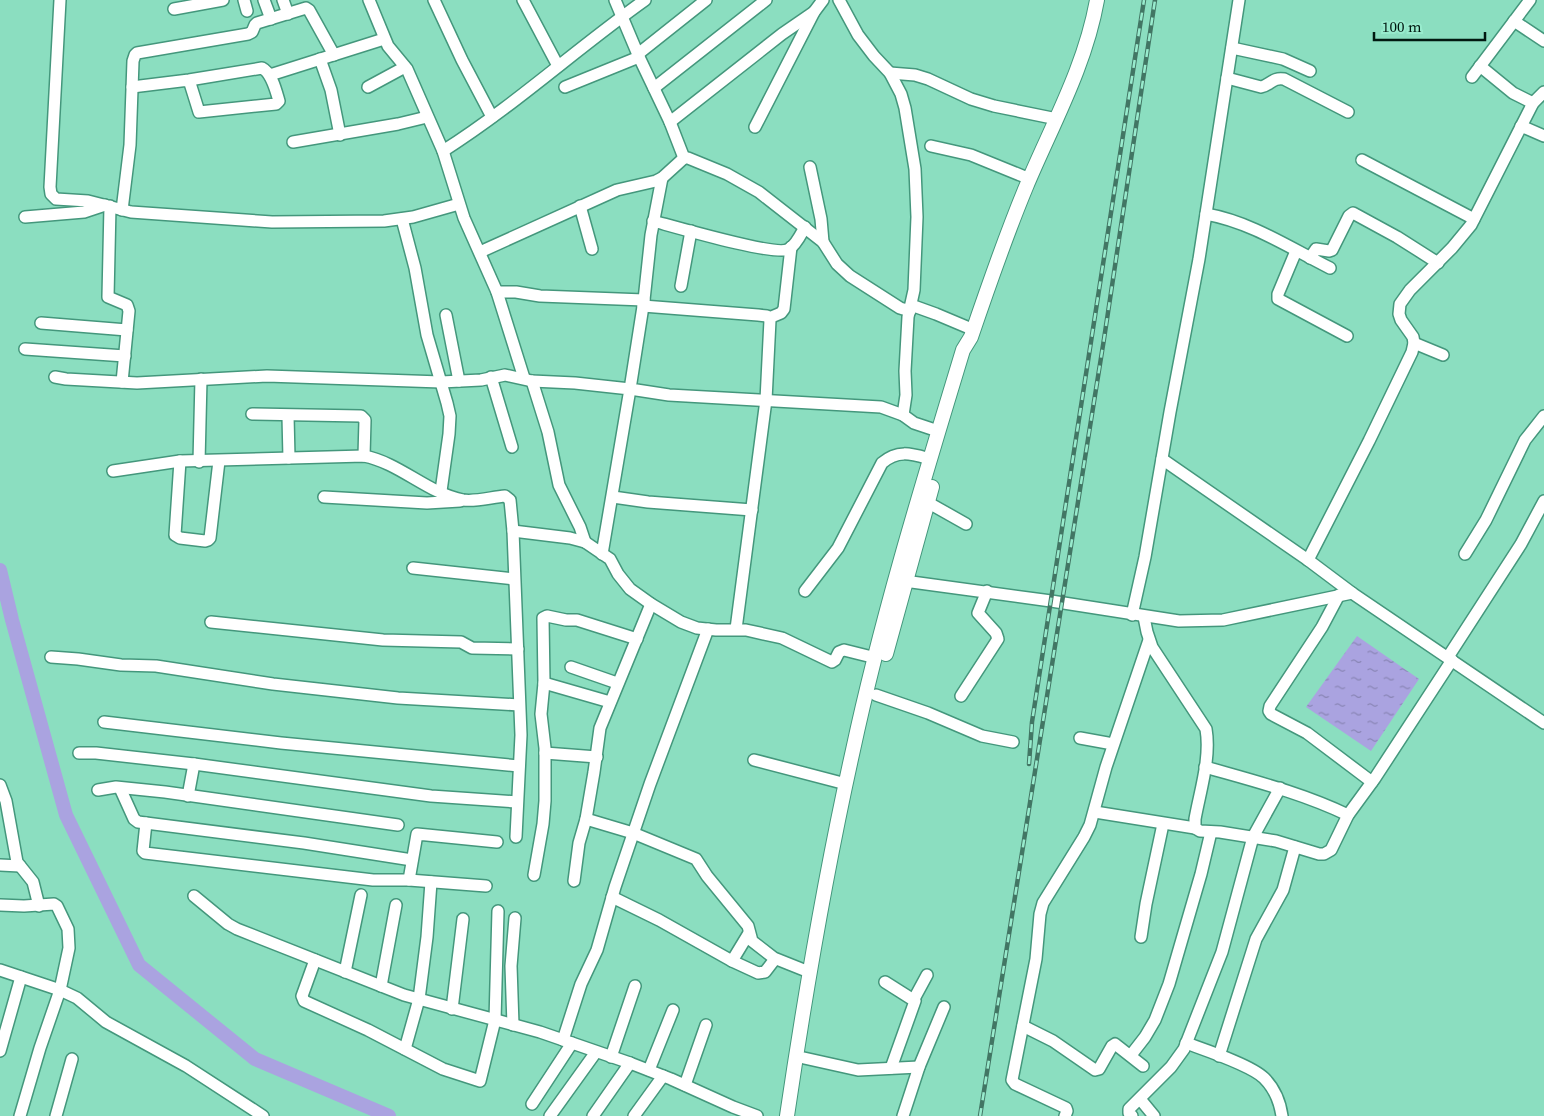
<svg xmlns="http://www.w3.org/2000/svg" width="1544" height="1116" viewBox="0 0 1544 1116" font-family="'Source Serif 4',serif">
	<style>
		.water { fill: url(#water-ripples) }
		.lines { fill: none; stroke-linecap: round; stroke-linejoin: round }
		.river { stroke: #aaa3e0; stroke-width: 14 }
		.minor-casing { stroke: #44977c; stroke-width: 14 }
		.major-casing { stroke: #44977c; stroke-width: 16 }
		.minor { stroke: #fff; stroke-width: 11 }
		.major { stroke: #fff; stroke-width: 14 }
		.rail-casing { stroke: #427664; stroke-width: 4.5 }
		.rail { stroke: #98ebcd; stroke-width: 2.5; stroke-dasharray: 8; stroke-linecap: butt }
	</style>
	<defs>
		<pattern id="water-ripples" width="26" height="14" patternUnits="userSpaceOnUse" patternTransform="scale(1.25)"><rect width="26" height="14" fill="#aaa3e0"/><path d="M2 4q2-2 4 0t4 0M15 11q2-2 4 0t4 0" fill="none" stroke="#8884b4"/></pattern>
	</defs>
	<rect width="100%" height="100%" fill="#8bdec0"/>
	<!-- water -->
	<path class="water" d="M 1357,636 L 1419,679 L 1371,751 L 1306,707 Z"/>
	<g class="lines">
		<!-- river -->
		<path class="river" d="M 0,570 L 12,620 L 66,815 L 139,965 L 255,1059 L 389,1116"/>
		<defs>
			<g id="minor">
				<path d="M 60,0 L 50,187 L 51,194 L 56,199 L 88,201 L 131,212 L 272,222 L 384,221 L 413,217 L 459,204"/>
				<path d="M 244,0 L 247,11"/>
				<path d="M 264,0 L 271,19"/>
				<path d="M 283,0 L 288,14"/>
				<path d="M 369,0 L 388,46 L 407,69 L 443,151 L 464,218 L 497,292 L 524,378"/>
				<path d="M 434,0 L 462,60 L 492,117"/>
				<path d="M 523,0 L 558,66"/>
				<path d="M 615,0 L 639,57 L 670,122 L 684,158"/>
				<path d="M 839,0 L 858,35 L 874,56 L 890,73 L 901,94 L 905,108 L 915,169 L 917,217 L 914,290 L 908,317 L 905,371 L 906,395 L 903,415 L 914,423 L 938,431"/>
				<path d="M 174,9 L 223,0"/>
				<path d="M 1514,21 L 1544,41"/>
				<path d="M 1232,48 L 1283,59 L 1310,71"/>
				<path d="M 638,54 L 706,0"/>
				<path d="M 320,59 L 331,90 L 340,135"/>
				<path d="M 1480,66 L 1513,93 L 1533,103"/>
				<path d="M 890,73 L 915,75 L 928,79 L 971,99 L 994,106 L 1057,119"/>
				<path d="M 270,75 L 384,39"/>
				<path d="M 1472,77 L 1530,0"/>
				<path d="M 1227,78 L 1261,87 C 1270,85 1273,77 1284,79 L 1348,112"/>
				<path d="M 132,87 L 189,80 L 262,68 C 272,73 276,91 279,101 L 276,104 L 199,112 L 189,80"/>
				<path d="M 368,87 L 405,67"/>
				<path d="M 565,87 L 639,57"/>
				<path d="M 654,88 L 766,0"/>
				<path d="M 670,122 L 782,34 L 814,12"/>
				<path d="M 1521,126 L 1544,136"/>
				<path d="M 755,127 L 814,12 L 823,0"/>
				<path d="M 293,142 L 398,124 L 427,117"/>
				<path d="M 931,146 L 971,155 L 1030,179"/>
				<path d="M 443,151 C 514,106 576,49 645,0"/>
				<path d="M 1362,160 L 1474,219"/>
				<path d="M 810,167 L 821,219 L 823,242"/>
				<path d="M 662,178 L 651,235 L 644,300 L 630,389 L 669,395 L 881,407 L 903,415"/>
				<path d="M 110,206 L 108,297 L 127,305 L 129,311 L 122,382"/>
				<path d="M 580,206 L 592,249"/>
				<path d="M 122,210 L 130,145 L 133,61 L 135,55 L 137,53 L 248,34 L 252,32 L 255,25 L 257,23 L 306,8 L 309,10 L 334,55"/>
				<path d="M 1206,214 C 1251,222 1290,248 1330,268"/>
				<path d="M 25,217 L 84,212 L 105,205"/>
				<path d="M 402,219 L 415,268 L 427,335 L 447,403 L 450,416 L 449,434 L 441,491"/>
				<path d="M 653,221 C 672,226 777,257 789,249 C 796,245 801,234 805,227"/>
				<path d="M 1296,251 L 1278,294 L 1278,299 L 1347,336"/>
				<path d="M 480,252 L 617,190 L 656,181 L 662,178 L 684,158 L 688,158 L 727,174 L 759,192 L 823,242 L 837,264 L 850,276 L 900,308 L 910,311"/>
				<path d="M 1310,258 L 1316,249 L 1329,251 L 1332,250 L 1349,216 L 1353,213 L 1397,237 L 1438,263"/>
				<path d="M 681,286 L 691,231"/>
				<path d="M 497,292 L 516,292 L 540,296 L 644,300"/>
				<path d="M 911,305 L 936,314 L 974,330"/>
				<path d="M 643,306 L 758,315 L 767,316 L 770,320 L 766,400 L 736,629"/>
				<path d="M 446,315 L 459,381"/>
				<path d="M 769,318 L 781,313 L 784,309 L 791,247"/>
				<path d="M 41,323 L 127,330"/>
				<path d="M 1414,343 L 1443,355"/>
				<path d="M 25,349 L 125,356"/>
				<path d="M 55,377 L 66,379 L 137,383 L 267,376 L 441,382 L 481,380 L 505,375 L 532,381 L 575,383 L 630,389 L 602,554"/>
				<path d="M 491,377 L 512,447"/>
				<path d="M 532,381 L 548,432 L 559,485 L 580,527 L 585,542"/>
				<path d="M 252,414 L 361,416 L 365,420 L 364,456"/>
				<path d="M 288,416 L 289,458"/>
				<path d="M 1162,459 L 1308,560 L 1352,593"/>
				<path d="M 180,461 L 175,535 L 180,538 L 205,541 L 208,540 L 210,538 L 219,461"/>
				<path d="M 199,462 L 201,379"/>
				<path d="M 113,471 L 180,461 L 364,456 C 400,463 427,493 463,500 C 476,502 492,497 505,496 L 510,500 L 513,531 L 521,735 L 516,837"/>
				<path d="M 324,497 L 427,503 L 460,501"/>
				<path d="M 613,497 L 648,502 L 752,510"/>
				<path d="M 927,502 L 966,524"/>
				<path d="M 513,531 L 570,538 L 585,542 L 610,559 L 618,574 L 630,589 L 651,604 L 681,622 L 697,628 L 716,630 L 746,630 L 782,638 L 832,662 L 835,660 L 839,652 L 844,650 L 876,658"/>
				<path d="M 1465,554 L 1486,520 L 1525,440 L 1544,416"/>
				<path d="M 1308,560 L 1369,441 L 1412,352 L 1414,343 L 1413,337 L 1401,320 L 1399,314 L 1400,304 L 1410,290 L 1452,248 L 1471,225 L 1533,103 L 1544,92"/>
				<path d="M 413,568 L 514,579"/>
				<path d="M 897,580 L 1051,601 L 1179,621 L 1223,620 L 1352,593 L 1544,723"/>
				<path d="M 805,591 L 838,548 L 882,463 C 898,449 912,454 930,459"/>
				<path d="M 1339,595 L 1322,627 L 1270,706 L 1269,711 L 1271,714 L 1307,733 L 1372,782"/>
				<path d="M 1132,615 L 1145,557 L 1170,412 L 1199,259 L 1239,0"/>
				<path d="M 1144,617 L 1147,632 L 1152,647 L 1206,729 C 1211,758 1200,791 1195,819 L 1195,828 L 1200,831 L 1220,832 L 1276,841 L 1319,854 L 1324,854 L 1331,850 L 1348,815 L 1375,778 L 1452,660"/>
				<path d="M 211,622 L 383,640 L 461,642 L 472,648 L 518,649"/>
				<path d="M 51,657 L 78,659 L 121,665 L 156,666 L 273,684 L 398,698 L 519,705"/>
				<path d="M 1448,657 L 1521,544 L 1544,501"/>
				<path d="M 571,667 L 617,683"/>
				<path d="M 544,683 L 610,702"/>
				<path d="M 876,695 L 928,713 L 982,736 L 1013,742"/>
				<path d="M 961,696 L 998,639 L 996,633 L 978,613 L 987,591"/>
				<path d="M 104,722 L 281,743 L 519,766"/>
				<path d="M 1080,738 L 1113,744"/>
				<path d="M 79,753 L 96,753 L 194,764 L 431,796 L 517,802"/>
				<path d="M 545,753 L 597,757"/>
				<path d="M 754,760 L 846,784"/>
				<path d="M 1205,767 C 1254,781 1302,793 1348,815"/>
				<path d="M 0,785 L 6,801 L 17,862 L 33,882 L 39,906"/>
				<path d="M 120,788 L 134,819 L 138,822 L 304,843 L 412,860"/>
				<path d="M 98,790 L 116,787 L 165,792 L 398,825"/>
				<path d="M 188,796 L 194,764"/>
				<path d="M 1095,812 L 1195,828"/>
				<path d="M 586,819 L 633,833 L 696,859 L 707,876 L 748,926 L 752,941 L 774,958 L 809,972"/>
				<path d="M 146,823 L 143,851 L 145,853 L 373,880 L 409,880 L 486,886"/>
				<path d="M 0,865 L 20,866"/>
				<path d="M 534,875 L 543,824 L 545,801 L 545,748 L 541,714 L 544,683 L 543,618 L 547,616 L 566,620 L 577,620 L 637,639"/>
				<path d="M 409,880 L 417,834 L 497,842"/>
				<path d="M 574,881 L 579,843 L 586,819 L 594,772 L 600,728 L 651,604"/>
				<path d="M 194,896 L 228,924 L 237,929 L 404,995 L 540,1032 L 630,1063 L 671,1079 L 733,1107 L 757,1116"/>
				<path d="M 612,897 L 659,920 L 732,961 L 758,973 L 765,972 L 775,959"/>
				<path d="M 0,905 L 24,906 L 54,904 L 57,906 L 68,929 L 69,948 L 60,990 L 40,1048 L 20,1116"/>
				<path d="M 1141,937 L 1146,904 L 1163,824"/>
				<path d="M 315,960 L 302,996 L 304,1001 L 368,1030 L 443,1069 L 480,1081 L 495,1020 L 498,911"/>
				<path d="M 732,961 L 749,933"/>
				<path d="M 0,970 L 60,990 L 77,998 L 106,1022 L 186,1066 L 263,1116"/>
				<path d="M 345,972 L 361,895"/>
				<path d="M 885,982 L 915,1001 L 891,1068"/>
				<path d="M 381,986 L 396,905"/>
				<path d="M 914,999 L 927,975"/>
				<path d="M 452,1009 L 463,919"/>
				<path d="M 513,1025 L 511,966 L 515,918"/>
				<path d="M 1023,1026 L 1053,1041 L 1095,1070 L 1099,1069 L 1112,1046 L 1115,1044 L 1143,1066"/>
				<path d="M 563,1040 L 581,984 L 597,950 L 615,887 L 650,784 L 708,629"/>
				<path d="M 1186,1043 C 1205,1050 1251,1065 1264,1078 C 1274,1088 1280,1102 1282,1116"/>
				<path d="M 405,1049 L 419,999 L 427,937 L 431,882"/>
				<path d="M 0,1051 L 21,977"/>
				<path d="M 1131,1055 L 1145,1037 L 1155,1020 L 1169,984 L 1201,874 L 1211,832"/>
				<path d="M 1219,1056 L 1256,939 L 1283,890 L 1295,847"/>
				<path d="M 611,1057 L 635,986"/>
				<path d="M 804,1058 L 858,1070 L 919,1067"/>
				<path d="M 649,1070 L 673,1010"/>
				<path d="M 685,1085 L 706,1025"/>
				<path d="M 1140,1099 L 1154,1116"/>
				<path d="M 532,1104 L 572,1043"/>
				<path d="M 56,1116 L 72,1059"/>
				<path d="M 550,1116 L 596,1052"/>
				<path d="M 593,1116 L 630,1063"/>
				<path d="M 634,1116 L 663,1076"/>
				<path d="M 903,1116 L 919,1067 L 944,1007"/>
				<path d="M 1065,1116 L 1067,1111 L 1066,1108 L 1015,1084 L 1012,1080 L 1036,959 L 1040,914 L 1043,903 L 1084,837 L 1090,825 L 1106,767 L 1149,640"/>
				<path d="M 1132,1116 L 1129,1113 L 1129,1109 L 1171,1067 L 1184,1049 L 1222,952 L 1253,837 L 1280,788"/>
			</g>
			<g id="major">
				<path d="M 886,654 L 932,487"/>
				<path d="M 787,1116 C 805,994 826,871 853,750 C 882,615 923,482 963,350 L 971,337 C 988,287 1006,235 1026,187 C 1052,125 1085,67 1097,0"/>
			</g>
		</defs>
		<!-- minor casing -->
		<use href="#minor" class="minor-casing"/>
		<!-- major casing -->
		<use href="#major" class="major-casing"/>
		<!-- minor -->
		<use href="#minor" class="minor"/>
		<!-- major -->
		<use href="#major" class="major"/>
		<defs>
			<g id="rail">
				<path d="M 1029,764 L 1032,722 L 1144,0"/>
				<path d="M 980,1116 L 1104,339 L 1155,0"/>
			</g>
		</defs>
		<!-- rail casing -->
		<use href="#rail" class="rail-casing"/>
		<!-- rail -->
		<use href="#rail" class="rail"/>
	</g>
	<!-- scale -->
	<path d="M1374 32v8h111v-8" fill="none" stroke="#011911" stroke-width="2.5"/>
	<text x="1382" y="32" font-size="15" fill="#011911" stroke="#98ebcd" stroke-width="4" paint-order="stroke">100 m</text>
</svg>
